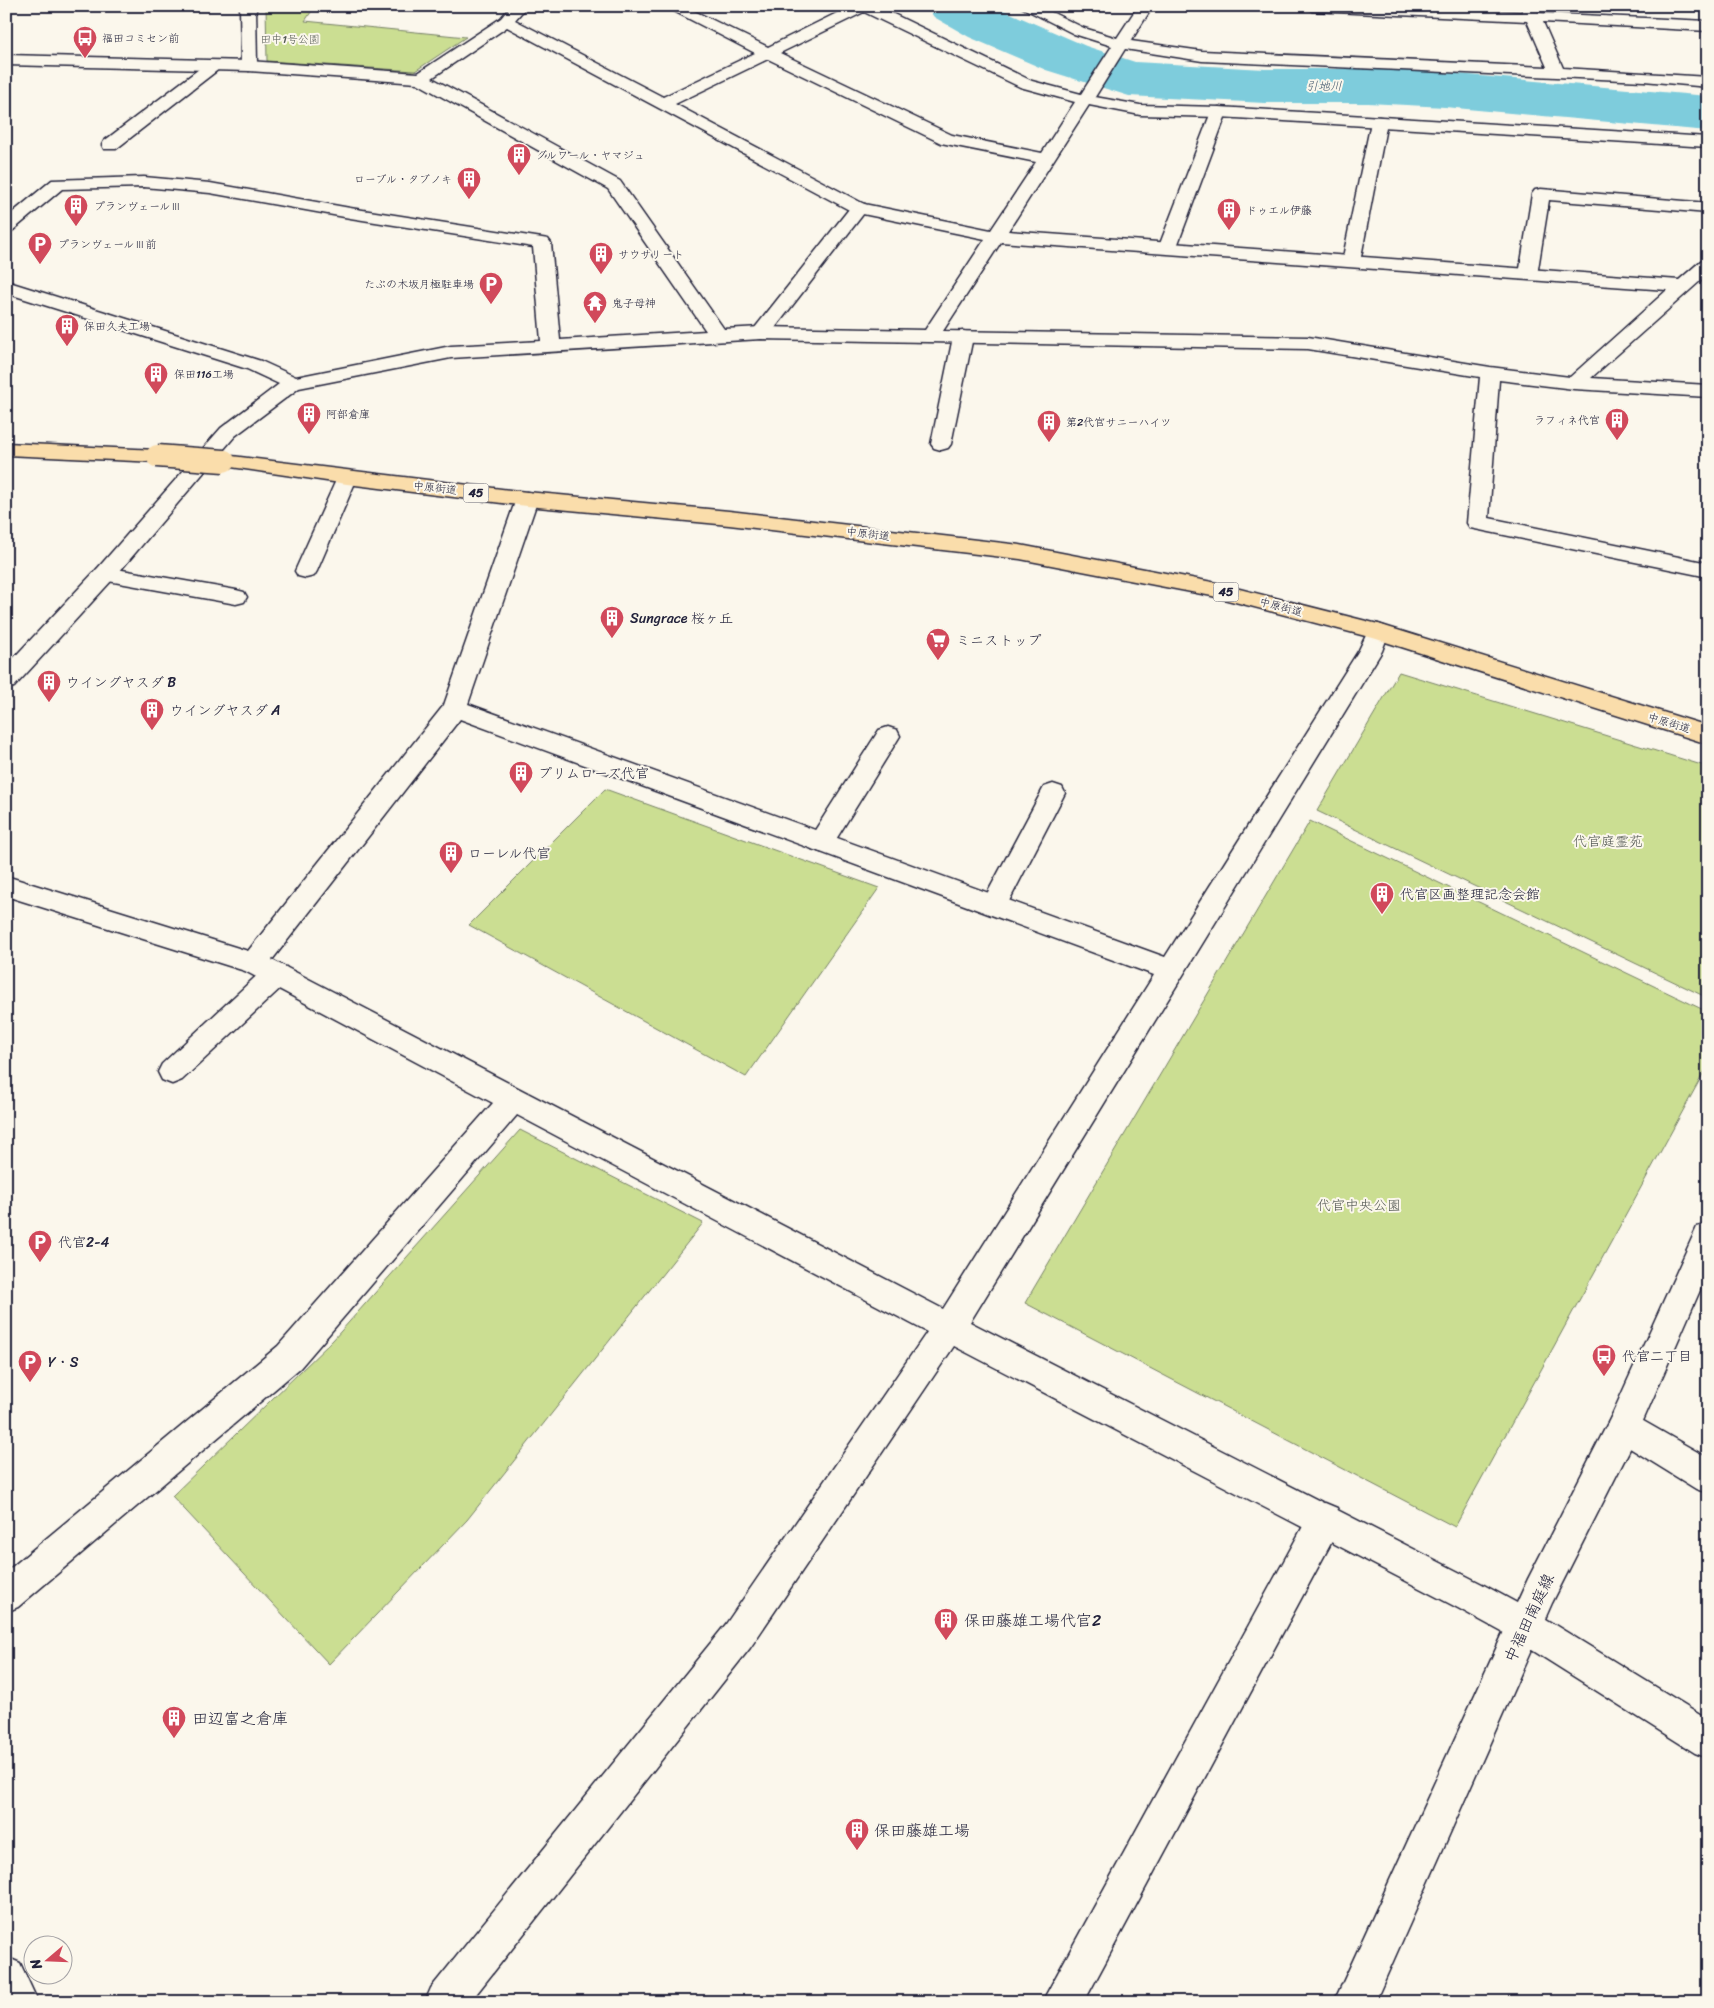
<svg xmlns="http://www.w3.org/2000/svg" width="1714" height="2008" viewBox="0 0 1714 2008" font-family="Sriracha,'Klee One',sans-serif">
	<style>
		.green { fill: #cbde92; stroke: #768066 }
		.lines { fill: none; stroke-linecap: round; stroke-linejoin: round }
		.river { fill: #7eccdc; fill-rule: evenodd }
		.service-casing { stroke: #22223b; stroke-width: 3 }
		.minor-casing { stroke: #22223b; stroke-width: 3 }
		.tertiary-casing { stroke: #22223b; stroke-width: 3 }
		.primary-casing { stroke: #22223b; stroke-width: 3 }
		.service { fill: #fbf7ec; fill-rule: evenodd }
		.minor { fill: #fbf7ec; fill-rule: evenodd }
		.tertiary { fill: #fbf7ec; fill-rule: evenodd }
		.primary { fill: #faddab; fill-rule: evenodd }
		.primary-bridge-casing { stroke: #22223b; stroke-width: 25; stroke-linecap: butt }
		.primary-bridge { stroke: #faddab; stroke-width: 22 }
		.labels { text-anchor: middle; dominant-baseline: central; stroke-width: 4; stroke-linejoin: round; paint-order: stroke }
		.far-poi-label { font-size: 11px; fill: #22223b; stroke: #fbf7ec; text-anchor: start }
		.far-park-label { font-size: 11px; fill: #555a55; stroke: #fbf7ec }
		.far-street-label { font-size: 11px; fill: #22223b; stroke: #fbf7ec }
		.far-water-label { font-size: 12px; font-style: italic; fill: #3e556b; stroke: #fbf7ec }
		.shield { fill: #fbf7ec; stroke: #636270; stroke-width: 1 }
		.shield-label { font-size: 12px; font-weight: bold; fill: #22223b }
		.poi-label { font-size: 14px; fill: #22223b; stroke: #fbf7ec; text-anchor: start }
		.park-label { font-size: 14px; fill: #555a55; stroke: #fbf7ec }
		.near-street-label { font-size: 16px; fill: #22223b; stroke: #fbf7ec }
		.near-poi-label { font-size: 16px; fill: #22223b; stroke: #fbf7ec; text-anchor: start }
	</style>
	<rect width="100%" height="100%" fill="#fbf7ec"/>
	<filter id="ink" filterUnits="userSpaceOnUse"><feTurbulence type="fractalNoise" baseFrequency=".02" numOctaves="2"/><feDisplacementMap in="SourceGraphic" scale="10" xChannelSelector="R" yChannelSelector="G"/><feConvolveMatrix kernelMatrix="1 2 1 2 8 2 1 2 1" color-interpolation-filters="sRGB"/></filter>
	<g filter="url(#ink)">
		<!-- green -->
		<g class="green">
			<path d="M 266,6 L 315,6 L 305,21 L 466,37 L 415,71 L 267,61 Z"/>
			<path d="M 1399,672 L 1708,767 L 1708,998 L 1317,811 Z"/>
			<path d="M 605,789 L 879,888 L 746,1077 L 469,925 Z"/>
			<path d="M 1310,821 L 1708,1012 L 1708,1065 L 1455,1527 L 1025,1303 Z"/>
			<path d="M 520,1130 L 703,1223 L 467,1520 L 329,1664 L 172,1496 L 333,1340 Z"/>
		</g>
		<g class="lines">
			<!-- river -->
			<path class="river" d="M 926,6 L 994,6 L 1086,46 L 1135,62 L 1265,69 L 1368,69 L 1445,73 L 1708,96 L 1708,131 L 1445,107 L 1368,103 L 1265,103 L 1129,96 L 1046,70 L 969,37 L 934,17 Z"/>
			<defs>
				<g id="service">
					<path d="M 240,6 L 256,6 L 257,66 L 249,71 L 241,66 Z"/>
					<path d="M 213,61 L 221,66 L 219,69 L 116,149 L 104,149 L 102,145 L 104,141 L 207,63 Z"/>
					<path d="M 1219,107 L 1225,109 L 1227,112 L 1176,249 L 1173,253 L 1161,253 L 1158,249 L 1211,112 L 1213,109 Z"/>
					<path d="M 1379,117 L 1385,118 L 1387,122 L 1360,262 L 1357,266 L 1345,266 L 1342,262 L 1371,122 L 1373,118 Z"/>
					<path d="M 1541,189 L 1708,203 L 1708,213 L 1549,200 L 1537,275 L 1535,279 L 1521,279 L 1519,275 L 1532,194 L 1535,190 Z"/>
					<path d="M 859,203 L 865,204 L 868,208 L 768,337 L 754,337 L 751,333 L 754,329 L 853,204 Z"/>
					<path d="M 963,331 L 970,333 L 973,337 L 951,444 L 948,448 L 941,450 L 934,448 L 931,444 L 953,337 L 956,333 Z"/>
					<path d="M 347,472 L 354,473 L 357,478 L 317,571 L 314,576 L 306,578 L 298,576 L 295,571 L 337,478 L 340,473 Z"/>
					<path d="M 105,567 L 236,590 L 244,592 L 247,597 L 244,602 L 236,604 L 97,579 L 94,574 L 97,569 Z"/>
					<path d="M 888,727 L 897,730 L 900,736 L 830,849 L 821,852 L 812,849 L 808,842 L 812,835 L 879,730 Z"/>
					<path d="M 1053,784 L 1062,787 L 1065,793 L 1007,905 L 1003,912 L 994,915 L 985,912 L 981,905 L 1044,787 Z"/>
					<path d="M 276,964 L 286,967 L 290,975 L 286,983 L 182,1080 L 172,1084 L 162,1080 L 158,1072 L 162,1064 L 266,967 Z"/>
					<path d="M 1624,1410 L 1708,1458 L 1708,1493 L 1696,1489 L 1612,1437 L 1608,1426 L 1612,1415 Z"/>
					<path d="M 1325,1503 L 1337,1508 L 1342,1520 L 1337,1532 L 1084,2002 L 1042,2002 L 1313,1508 Z"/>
				</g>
				<g id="minor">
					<path d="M 511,6 L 527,6 L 515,20 L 663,97 L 755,53 L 664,6 L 684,6 L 768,47 L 851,6 L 877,6 L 1032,81 L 1081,94 L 1112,46 L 1074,34 L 1019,6 L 1039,6 L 1084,28 L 1117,38 L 1138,6 L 1153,6 L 1131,41 L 1202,51 L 1547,67 L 1527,21 L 1312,11 L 1305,6 L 1407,6 L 1523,12 L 1521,6 L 1536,6 L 1539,13 L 1708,21 L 1708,31 L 1543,22 L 1563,68 L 1708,77 L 1708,87 L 1644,81 L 1202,61 L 1125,49 L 1095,97 L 1140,105 L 1219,107 L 1708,137 L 1708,147 L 1219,117 L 1140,115 L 1089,105 L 1008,231 L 1679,280 L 1702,260 L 1708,259 L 1708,274 L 1591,378 L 1708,385 L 1708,397 L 1574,389 L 1499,380 L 1489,518 L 1708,563 L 1708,577 L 1470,528 L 1467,523 L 1480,377 L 1308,349 L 761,339 L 451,358 L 299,388 L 235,436 L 113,579 L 14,687 L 6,689 L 6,666 L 97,569 L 221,428 L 279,384 L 247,369 L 6,293 L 6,281 L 261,361 L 296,377 L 451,346 L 541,341 L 533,247 L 350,218 L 210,193 L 144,187 L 62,189 L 12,231 L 6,232 L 6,218 L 52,180 L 144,177 L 210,183 L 350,208 L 542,238 L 548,239 L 551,243 L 560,340 L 706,331 L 608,189 L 417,83 L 249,71 L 6,65 L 6,55 L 249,61 L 418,73 L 501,18 ZM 864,12 L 1020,87 L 1075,102 L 1042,153 L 952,135 L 780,53 ZM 507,27 L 853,212 L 985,239 L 925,330 L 761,327 L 724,329 L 620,181 L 432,78 ZM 768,59 L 941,143 L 1036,162 L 991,230 L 864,204 L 675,104 ZM 1001,242 L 1667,290 L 1570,377 L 1490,367 L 1308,337 L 943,331 Z"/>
					<path d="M 527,492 L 535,494 L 538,499 L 468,704 L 1165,957 L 1359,650 L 1370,627 L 1378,624 L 1386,627 L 1389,632 L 1382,651 L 970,1322 L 1482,1584 L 1537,1614 L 1708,1719 L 1708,1758 L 1695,1753 L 1513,1638 L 1458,1608 L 954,1346 L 750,1648 L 470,2002 L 425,2002 L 431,1988 L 726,1624 L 927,1332 L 517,1115 L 300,1368 L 18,1607 L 6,1612 L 6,1572 L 278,1346 L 493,1103 L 245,971 L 6,896 L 6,876 L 248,951 L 444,705 L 516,499 L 519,494 ZM 460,719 L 1154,975 L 943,1309 L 272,960 Z"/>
					<path d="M 6,1957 L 20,1963 L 38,2002 L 6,2002 Z"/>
				</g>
				<path id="tertiary" d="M 1708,1224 L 1708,1272 L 1636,1437 L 1552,1603 L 1375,2002 L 1334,2002 L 1528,1579 L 1612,1415 L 1697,1227 Z"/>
				<g id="primary">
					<path d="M 6,443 L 157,450 L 164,452 L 167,456 L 164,460 L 157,462 L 6,455 Z"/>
					<path d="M 224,455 L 527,492 L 729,511 L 1020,545 L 1212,582 L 1378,624 L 1708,726 L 1708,744 L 1373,638 L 1212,596 L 1020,559 L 729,525 L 527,506 L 347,484 L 217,465 L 214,461 L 217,457 Z"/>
				</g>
			</defs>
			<!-- service casing -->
			<use href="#service" class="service-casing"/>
			<!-- minor casing -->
			<use href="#minor" class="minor-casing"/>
			<!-- tertiary casing -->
			<use href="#tertiary" class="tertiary-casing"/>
			<!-- primary casing -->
			<use href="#primary" class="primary-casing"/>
			<!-- service -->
			<use href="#service" class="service"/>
			<!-- minor -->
			<use href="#minor" class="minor"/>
			<!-- tertiary -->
			<use href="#tertiary" class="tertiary"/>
			<!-- primary -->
			<use href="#primary" class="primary"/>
			<defs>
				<path id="primary-bridge" d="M 157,456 L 224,461"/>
			</defs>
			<!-- primary-bridge casing -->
			<use href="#primary-bridge" class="primary-bridge-casing"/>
			<!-- primary-bridge -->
			<use href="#primary-bridge" class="primary-bridge"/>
		</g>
	</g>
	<!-- icons -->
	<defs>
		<symbol id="bus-pin" viewBox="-11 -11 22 30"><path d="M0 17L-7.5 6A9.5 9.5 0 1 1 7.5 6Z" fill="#d1495b" stroke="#fbf7ec"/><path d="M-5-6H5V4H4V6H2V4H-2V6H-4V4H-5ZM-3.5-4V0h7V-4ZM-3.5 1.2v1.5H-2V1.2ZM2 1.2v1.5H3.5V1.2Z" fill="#fff"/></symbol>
		<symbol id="building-pin" viewBox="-11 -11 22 30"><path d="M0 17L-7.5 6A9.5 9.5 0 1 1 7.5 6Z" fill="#d1495b" stroke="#fbf7ec"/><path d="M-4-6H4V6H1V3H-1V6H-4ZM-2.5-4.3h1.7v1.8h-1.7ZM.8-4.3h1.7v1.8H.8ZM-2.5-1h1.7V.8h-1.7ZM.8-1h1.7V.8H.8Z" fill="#fff"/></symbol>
		<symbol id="parking-pin" viewBox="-11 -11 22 30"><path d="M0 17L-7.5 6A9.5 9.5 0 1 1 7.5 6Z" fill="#d1495b" stroke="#fbf7ec"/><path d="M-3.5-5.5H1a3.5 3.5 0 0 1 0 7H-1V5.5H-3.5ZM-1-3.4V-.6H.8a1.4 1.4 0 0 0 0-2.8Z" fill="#fff"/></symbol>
		<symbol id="temple-pin" viewBox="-11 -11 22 30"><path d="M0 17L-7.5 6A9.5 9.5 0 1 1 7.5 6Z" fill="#d1495b" stroke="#fbf7ec"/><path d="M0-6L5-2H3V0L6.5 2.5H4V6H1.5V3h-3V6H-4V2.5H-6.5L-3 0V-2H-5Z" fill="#fff"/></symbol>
		<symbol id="supermarket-pin" viewBox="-11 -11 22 30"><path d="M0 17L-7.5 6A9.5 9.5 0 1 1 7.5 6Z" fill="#d1495b" stroke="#fbf7ec"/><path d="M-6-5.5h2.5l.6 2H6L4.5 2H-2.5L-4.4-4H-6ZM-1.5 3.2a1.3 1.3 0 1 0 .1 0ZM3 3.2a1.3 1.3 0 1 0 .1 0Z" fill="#fff"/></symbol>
	</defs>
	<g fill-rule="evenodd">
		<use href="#bus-pin" x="71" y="24" width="28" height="38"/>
		<use href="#building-pin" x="505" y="141" width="28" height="38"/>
		<use href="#building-pin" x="455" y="165" width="28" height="38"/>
		<use href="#building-pin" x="62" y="192" width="28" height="38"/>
		<use href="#building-pin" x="1215" y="196" width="28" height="38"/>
		<use href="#parking-pin" x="26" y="230" width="28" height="38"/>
		<use href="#building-pin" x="587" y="240" width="28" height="38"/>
		<use href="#parking-pin" x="477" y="270" width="28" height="38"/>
		<use href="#temple-pin" x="581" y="289" width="28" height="38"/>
		<use href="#building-pin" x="53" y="312" width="28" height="38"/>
		<use href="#building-pin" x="142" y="360" width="28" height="38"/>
		<use href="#building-pin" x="295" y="400" width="28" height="38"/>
		<use href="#building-pin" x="1603" y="406" width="28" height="38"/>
		<use href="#building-pin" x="1035" y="408" width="28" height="38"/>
		<use href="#building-pin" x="598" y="604" width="28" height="38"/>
		<use href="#supermarket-pin" x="924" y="626" width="28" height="38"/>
		<use href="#building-pin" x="35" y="668" width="28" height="38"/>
		<use href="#building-pin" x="138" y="696" width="28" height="38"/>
		<use href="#building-pin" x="507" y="759" width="28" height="38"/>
		<use href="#building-pin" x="437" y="839" width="28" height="38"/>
		<use href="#building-pin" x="1368" y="880" width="28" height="38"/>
		<use href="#parking-pin" x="26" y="1228" width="28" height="38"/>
		<use href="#bus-pin" x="1590" y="1342" width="28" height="38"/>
		<use href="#parking-pin" x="16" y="1348" width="28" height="38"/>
		<use href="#building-pin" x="932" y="1606" width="28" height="38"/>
		<use href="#building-pin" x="160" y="1704" width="28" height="38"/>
		<use href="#building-pin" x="843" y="1816" width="28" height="38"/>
	</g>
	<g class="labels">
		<!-- far-poi labels -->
		<g class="far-poi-label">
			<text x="102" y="38">福田コミセン前</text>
			<text x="536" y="155">グルワール・ヤマジュ</text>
			<text x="452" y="179" text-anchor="end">ローブル・タブノキ</text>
			<text x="94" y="206">プランヴェールⅢ</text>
			<text x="1246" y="210">ドゥエル伊藤</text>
			<text x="58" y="244">プランヴェールⅢ前</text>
			<text x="618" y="254">サウサリート</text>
			<text x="474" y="284" text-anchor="end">たぶの木坂月極駐車場</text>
			<text x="612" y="303">鬼子母神</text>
			<text x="84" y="326">保田久夫工場</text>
			<text x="174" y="374">保田116工場</text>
			<text x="326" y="414">阿部倉庫</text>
			<text x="1600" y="420" text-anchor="end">ラフィネ代官</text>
			<text x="1066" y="422">第2代官サニーハイツ</text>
		</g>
		<!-- far-park labels -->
		<g class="far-park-label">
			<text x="290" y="39">田中1号公園</text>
		</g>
		<!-- far-street labels -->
		<g class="far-street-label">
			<text transform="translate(435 488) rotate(6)">中原街道</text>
			<text transform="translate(868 534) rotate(7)">中原街道</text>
			<text transform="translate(1281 607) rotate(15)">中原街道</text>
			<text transform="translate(1669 723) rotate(17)">中原街道</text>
		</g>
		<!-- far-water labels -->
		<g class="far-water-label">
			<text x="1324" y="86">引地川</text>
		</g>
		<!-- shield labels -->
		<g class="shield">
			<rect x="463.5" y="483.5" width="25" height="19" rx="4"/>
			<rect x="1213.5" y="582.5" width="25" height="19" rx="4"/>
		</g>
		<g class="shield-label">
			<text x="476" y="493">45</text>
			<text x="1226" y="592">45</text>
		</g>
		<!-- poi labels -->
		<g class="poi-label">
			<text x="630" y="618">Sungrace 桜ヶ丘</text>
			<text x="956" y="640">ミニストップ</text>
			<text x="66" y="682">ウイングヤスダ B</text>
			<text x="170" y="710">ウイングヤスダ A</text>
			<text x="538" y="773">プリムローズ代官</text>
			<text x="468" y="853">ローレル代官</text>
			<text x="1400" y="894">代官区画整理記念会館</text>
			<text x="58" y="1242">代官2-4</text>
			<text x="1622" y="1356">代官二丁目</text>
			<text x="48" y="1362">Y・S</text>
		</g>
		<!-- park labels -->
		<g class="park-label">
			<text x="1608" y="841">代官庭霊苑</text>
			<text x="1359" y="1205">代官中央公園</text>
		</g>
		<!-- near-street labels -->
		<g class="near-street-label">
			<text transform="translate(1529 1618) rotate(-65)">中福田南庭線</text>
		</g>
		<!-- near-poi labels -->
		<g class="near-poi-label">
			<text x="964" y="1620">保田藤雄工場代官2</text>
			<text x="192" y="1718">田辺富之倉庫</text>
			<text x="874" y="1830">保田藤雄工場</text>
		</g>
	</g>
	<!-- margin -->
	<rect width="1714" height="2008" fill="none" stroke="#fbf7ec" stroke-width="25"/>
	<rect x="12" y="12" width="1689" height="1983" fill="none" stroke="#22223b" stroke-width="2" filter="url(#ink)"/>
	<!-- north arrow -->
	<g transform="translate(48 1960) rotate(251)"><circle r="24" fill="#fbf7ec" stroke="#a4a2a5"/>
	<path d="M0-4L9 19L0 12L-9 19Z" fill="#d1495b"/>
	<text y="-8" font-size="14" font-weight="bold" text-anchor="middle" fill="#22223b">N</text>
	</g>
</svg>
